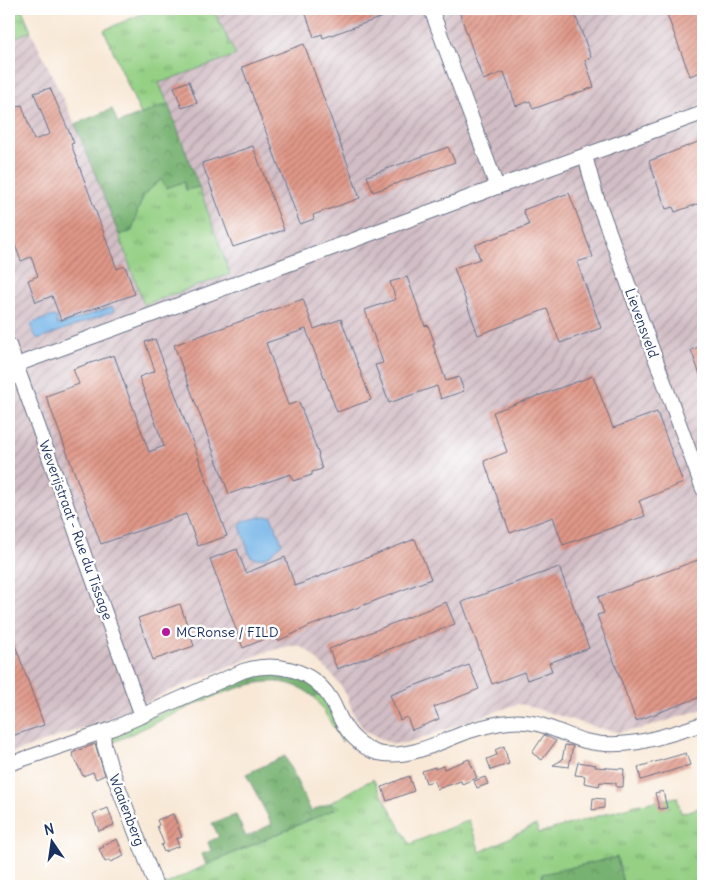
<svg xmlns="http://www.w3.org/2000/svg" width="712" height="895" viewBox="0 0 712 895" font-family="Delius,sans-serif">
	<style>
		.industrial { fill: url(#industrial-furrows) }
		.grass { fill: url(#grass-tufts); stroke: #588072 }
		.forest { fill: url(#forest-crowns); stroke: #4a7068 }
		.water { fill: #73b4e7; stroke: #4772a2 }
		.building { fill: url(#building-hatch) }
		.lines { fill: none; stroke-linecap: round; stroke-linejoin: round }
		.minor-casing { stroke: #687088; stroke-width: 16 }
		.minor { stroke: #fff; stroke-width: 14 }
		.poi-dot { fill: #b5179e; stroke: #fff; stroke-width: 2 }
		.labels { text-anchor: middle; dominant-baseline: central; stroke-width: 5; stroke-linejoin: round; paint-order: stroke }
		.street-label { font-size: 14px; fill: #1b2f5e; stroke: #fff }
		.poi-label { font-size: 14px; fill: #1b2f5e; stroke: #fff; text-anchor: start }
	</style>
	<defs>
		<pattern id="industrial-furrows" width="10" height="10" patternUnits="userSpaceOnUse" patternTransform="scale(1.25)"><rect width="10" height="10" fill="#d2bdc5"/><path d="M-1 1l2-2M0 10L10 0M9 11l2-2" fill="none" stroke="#aa9aa3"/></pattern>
		<pattern id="grass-tufts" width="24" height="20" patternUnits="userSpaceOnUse" patternTransform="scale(1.25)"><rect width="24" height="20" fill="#95d085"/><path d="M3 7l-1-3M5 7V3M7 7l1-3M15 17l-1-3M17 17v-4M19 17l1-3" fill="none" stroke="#79a970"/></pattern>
		<pattern id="forest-crowns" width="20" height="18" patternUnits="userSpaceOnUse" patternTransform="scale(1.25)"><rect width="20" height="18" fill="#78b272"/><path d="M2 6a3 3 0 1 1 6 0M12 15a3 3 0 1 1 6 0" fill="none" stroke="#629161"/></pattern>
		<pattern id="building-hatch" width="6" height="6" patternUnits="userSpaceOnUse" patternTransform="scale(1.25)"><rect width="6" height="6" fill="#e09787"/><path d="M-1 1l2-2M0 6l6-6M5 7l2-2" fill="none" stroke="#b57c72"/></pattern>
	</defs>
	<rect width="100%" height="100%" fill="#fff"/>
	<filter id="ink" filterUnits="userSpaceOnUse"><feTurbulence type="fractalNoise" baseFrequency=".02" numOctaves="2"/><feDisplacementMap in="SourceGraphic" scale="10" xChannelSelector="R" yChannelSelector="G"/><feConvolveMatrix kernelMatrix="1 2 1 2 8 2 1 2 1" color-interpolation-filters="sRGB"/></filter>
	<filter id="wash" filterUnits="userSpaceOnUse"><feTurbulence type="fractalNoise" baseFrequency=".0096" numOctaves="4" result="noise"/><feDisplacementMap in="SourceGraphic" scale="20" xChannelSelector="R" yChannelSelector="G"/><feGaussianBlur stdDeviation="1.12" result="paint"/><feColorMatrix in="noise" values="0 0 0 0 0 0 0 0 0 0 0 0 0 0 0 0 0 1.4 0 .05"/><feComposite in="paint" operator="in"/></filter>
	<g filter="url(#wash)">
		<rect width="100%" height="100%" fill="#f8e8d5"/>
		<!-- industrial -->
		<path class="industrial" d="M 213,9 L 703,9 L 703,709 L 641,729 L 618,732 L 601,729 L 525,705 L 517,704 L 419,739 L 405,743 L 394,744 L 385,741 L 364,730 L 353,713 L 347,696 L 341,686 L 329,672 L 307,650 L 299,646 L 289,646 L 263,653 L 245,660 L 167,692 L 125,713 L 9,754 L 9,40 L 31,31 L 75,124 L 119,235 L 144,305 L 230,274 L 168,104 L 159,83 L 236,55 Z"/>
		<!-- grass -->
		<g class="grass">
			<path d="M 9,9 L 22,9 L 31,31 L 9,40 Z"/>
			<path d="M 153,9 L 213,9 L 236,55 L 159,83 L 168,104 L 141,115 L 104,30 Z"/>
			<path d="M 161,179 L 184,182 L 186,190 L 199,187 L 230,274 L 144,305 L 119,235 L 132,231 L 138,210 L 144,195 Z"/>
			<path d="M 223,686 L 226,692 L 198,703 L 110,744 L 112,736 L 115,733 Z"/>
			<path d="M 319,693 L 343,731 L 342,742 L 319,703 L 314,697 Z"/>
			<path d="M 373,779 L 410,844 L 469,820 L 480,852 L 536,825 L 539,833 L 636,805 L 677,797 L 681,813 L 703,807 L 703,886 L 162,886 L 206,865 L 335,809 L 330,803 Z"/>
		</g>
		<!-- forest -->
		<g class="forest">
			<path d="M 168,104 L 199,187 L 186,190 L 184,182 L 166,188 L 161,179 L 144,195 L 138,210 L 132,231 L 119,235 L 75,124 L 112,109 L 118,123 Z"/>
			<path d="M 271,670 L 305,679 L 319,693 L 314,697 C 286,674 258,681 226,692 L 223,686 L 249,675 Z"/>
			<path d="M 285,756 L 311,811 L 330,803 L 335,809 L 206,865 L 202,854 L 211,851 L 208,842 L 219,837 L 212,823 L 236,815 L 246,837 L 272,824 L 246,774 Z"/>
			<path d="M 617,857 L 623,883 L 609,886 L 543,886 L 542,874 Z"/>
		</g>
		<!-- water -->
		<g class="water">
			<path d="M 111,307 L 113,308 L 114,311 L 42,338 L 38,339 C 34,336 31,328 32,323 L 53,316 L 56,317 L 58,325 L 61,325 Z"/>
			<path d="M 265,516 L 271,516 L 282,543 C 275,553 262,563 250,556 L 240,526 L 243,521 Z"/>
		</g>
		<g id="blocks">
			<!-- building -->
			<g class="building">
				<path d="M 304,9 L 402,9 L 402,10 L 323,38 L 322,34 L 314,37 Z"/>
				<path d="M 466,9 L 573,9 L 591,57 L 585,60 L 594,87 L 533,109 L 530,101 L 516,106 L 504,72 L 483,80 L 459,11 Z"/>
				<path d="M 665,9 L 703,9 L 703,71 L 690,76 Z"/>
				<path d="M 304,44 L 360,198 L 313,215 L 314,219 L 300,224 L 242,67 Z"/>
				<path d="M 189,81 L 197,103 L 182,108 L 174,87 Z"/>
				<path d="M 50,88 L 74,143 L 71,144 L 117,269 L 125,266 L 135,294 L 61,320 L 52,296 L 36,302 L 28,280 L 38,276 L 31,257 L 21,261 L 9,229 L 9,94 L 15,108 L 22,105 L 34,140 L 50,134 L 34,93 Z"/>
				<path d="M 703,140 L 703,202 L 675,212 L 673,207 L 666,209 L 649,161 Z"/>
				<path d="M 253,146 L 284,230 L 233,247 L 202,163 Z"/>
				<path d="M 448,147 L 455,162 L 373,192 L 367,176 Z"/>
				<path d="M 569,193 L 593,257 L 577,262 L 601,328 L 560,343 L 547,309 L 478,335 L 454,268 L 480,259 L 475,245 L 529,225 L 523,210 Z"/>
				<path d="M 407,277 L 425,326 L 428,325 L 435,344 L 433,345 L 446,381 L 459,377 L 464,391 L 441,399 L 437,386 L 389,403 L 375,365 L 383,363 L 365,310 L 396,299 L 390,282 Z"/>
				<path d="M 303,299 L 314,329 L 341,319 L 371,400 L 337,412 L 306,329 L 266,343 L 288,405 L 299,402 L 319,455 L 318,456 L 322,469 L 312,472 L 312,475 L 293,481 L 291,474 L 249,488 L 249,487 L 229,494 L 174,345 Z"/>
				<path d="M 155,339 L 227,536 L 198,546 L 186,514 L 101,544 L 46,396 L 79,384 L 73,369 L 114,355 L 149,452 L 164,446 L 139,377 L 155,371 L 145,342 Z"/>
				<path d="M 703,345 L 703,380 L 702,380 L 691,350 Z"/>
				<path d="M 593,376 L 613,428 L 657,412 L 683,483 L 639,501 L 645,516 L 563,545 L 553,517 L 510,533 L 484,461 L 507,452 L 493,412 Z"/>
				<path d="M 415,539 L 431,579 L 310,626 L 278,641 L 276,634 L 243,648 L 210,559 L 237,549 L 246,573 L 285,557 L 295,586 Z"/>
				<path d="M 703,558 L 703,696 L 636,721 L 597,615 L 604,613 L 598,597 Z"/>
				<path d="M 559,567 L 589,648 L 549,663 L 552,671 L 527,680 L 524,672 L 492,684 L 462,602 Z"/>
				<path d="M 446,602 L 455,624 L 337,669 L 329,649 Z"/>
				<path d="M 180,604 L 194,646 L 153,660 L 138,618 Z"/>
				<path d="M 9,631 L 10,631 L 44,725 L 9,737 Z"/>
				<path d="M 469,665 L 479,689 L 434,707 L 439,719 L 412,730 L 407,717 L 400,720 L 390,695 Z"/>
				<path d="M 544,735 L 556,741 L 542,760 L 532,753 Z"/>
				<path d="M 95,744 L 105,775 L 96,779 L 93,772 L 83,776 L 72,753 Z"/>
				<path d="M 565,745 L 573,746 L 569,767 L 553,765 L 562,760 Z"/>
				<path d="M 504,746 L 509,764 L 491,770 L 487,759 L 497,755 L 495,750 Z"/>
				<path d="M 686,753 L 690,765 L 641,780 L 638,767 Z"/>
				<path d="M 469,759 L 477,778 L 462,784 L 461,781 L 437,789 L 434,781 L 426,783 L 422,771 L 435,767 L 435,769 L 443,766 L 444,769 Z"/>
				<path d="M 578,762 L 596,765 L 595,767 L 624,769 L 623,787 L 616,787 L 616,783 L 600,782 L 599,786 L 584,783 L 585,776 L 575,775 Z"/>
				<path d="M 409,776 L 414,791 L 387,801 L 382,787 Z"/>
				<path d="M 485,777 L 488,784 L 477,788 L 474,781 Z"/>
				<path d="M 663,791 L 667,808 L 659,809 L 655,793 Z"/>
				<path d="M 593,798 L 604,799 L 604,808 L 592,810 Z"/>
				<path d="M 108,808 L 114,825 L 99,831 L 93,814 Z"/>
				<path d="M 173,814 L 182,837 L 176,839 L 179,846 L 164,852 L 161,845 L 164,844 L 157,826 L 159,825 L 157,820 Z"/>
				<path d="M 117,839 L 124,856 L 110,862 L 109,860 L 105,862 L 99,849 L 104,847 L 103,845 Z"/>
			</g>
		</g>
	</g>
	<g filter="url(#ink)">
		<use href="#blocks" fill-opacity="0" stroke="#687088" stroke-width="1"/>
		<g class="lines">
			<defs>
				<g id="minor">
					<path d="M 431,9 L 497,187"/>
					<path d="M 585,156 L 596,196 L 703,489"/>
					<path d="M 9,345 L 142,716"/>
					<path d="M 16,365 L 497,187 L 703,113"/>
					<path d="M 103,732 L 104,745 L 110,765 L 156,886"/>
					<path d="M 9,764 L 114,728 L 243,671 C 274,661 311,668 330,698 C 336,707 339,719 346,728 C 352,738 367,750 378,753 C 408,760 442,741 469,731 C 482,727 496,723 509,722 C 537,718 560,734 585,741 C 626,751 664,736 703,724"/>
				</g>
			</defs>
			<!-- minor casing -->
			<use href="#minor" class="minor-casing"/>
			<!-- minor -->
			<use href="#minor" class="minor"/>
		</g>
	</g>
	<!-- markers -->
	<circle class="poi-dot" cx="166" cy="632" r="5"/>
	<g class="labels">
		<!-- street labels -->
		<g class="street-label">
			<text transform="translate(642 323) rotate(70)">Lievensveld</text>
			<text transform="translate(76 530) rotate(70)">Weverijstraat - Rue du Tissage</text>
			<text transform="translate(127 810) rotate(69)">Waaienberg</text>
		</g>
		<!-- poi labels -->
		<g class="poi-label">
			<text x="176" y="632">MCRonse / FILD</text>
		</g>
	</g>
	<!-- margin -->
	<rect width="712" height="895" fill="none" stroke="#fff" stroke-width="30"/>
	<!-- north arrow -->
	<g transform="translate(52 842) rotate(347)" stroke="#ffffff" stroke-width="4" paint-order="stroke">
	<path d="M0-4L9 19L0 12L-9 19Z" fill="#1b2f5e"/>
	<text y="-8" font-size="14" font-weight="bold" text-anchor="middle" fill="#1b2f5e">N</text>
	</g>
</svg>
